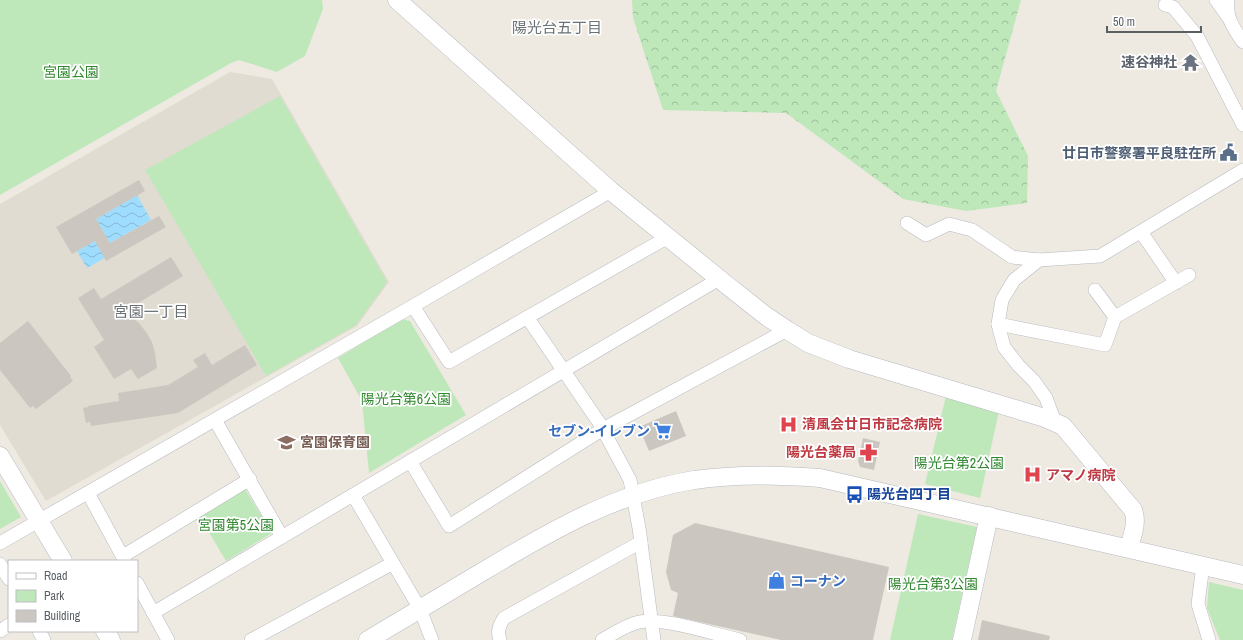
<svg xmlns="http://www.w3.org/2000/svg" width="1243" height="640" viewBox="0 0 1243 640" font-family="'Archivo Narrow','Noto Sans JP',sans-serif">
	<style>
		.education { fill: #e0dcd1 }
		.forest { fill: url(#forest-crowns) }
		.park { fill: #bee8ba }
		.water { fill: url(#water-waves) }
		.building { fill: #cbc7c0 }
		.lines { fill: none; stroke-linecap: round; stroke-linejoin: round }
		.street-casing { stroke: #b6babf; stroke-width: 14 }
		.secondary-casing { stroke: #b5b9bf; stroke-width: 19 }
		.street { stroke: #fff; stroke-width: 13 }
		.secondary { stroke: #fff; stroke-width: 18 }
		.labels { text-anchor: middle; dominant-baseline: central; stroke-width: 3.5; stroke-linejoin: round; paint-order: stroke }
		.worship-label { font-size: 14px; font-weight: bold; fill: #5b616d; stroke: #fff; text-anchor: end }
		.park-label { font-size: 14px; fill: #30872e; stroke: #fff }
		.service-label { font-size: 14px; font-weight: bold; fill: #4e5e75; stroke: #fff; text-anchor: end }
		.health-label { font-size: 14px; font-weight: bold; fill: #be3a42; stroke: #fff; text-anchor: start }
		.shop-label { font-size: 14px; font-weight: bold; fill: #366cbe; stroke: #fff; text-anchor: end }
		.education-label { font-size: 14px; font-weight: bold; fill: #785e54; stroke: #fff; text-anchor: start }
		.transit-label { font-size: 14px; font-weight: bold; fill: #164399; stroke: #fff; text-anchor: start }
		.neighbourhood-label { font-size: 15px; fill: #6a7175; stroke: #fff }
	</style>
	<defs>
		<pattern id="forest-crowns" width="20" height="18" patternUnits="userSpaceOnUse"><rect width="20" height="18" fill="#bee8ba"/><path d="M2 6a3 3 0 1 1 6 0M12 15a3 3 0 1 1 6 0" fill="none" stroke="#9dbf9b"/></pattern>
		<pattern id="water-waves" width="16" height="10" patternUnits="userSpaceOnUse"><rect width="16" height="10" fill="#9fddff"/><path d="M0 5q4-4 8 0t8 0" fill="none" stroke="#85b6d2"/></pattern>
	</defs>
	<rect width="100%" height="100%" fill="#eeeae1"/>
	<!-- education -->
	<path class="education" d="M 230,72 L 272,79 L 389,282 L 357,326 L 46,501 L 0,425 L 0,204 Z"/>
	<!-- forest -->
	<path class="forest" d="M 632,0 L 1021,0 L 996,91 L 1028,156 L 1027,203 L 966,211 L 903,199 L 786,113 L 663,110 L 633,18 Z"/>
	<!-- park -->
	<g class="park">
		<path d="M 0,0 L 322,0 L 323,9 L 305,56 L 277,72 L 239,60 L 231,63 L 0,195 Z"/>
		<path d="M 280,96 L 387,282 L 356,325 L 266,376 L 145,170 Z"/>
		<path d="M 402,319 L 410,321 L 466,415 L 369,473 L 362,401 L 338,358 Z"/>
		<path d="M 946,396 L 999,411 L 980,498 L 925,484 Z"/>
		<path d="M 0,481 L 21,517 L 0,529 Z"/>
		<path d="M 245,489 L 272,533 L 226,561 L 200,517 Z"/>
		<path d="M 918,514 L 977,527 L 952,640 L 890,640 Z"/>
		<path d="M 1209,582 L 1243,590 L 1243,640 L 1220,640 L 1207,608 Z"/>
	</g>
	<!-- water -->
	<g class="water">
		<path d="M 137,195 L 151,220 L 110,243 L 96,219 Z"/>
		<path d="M 95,241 L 105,258 L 87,268 L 77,251 Z"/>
	</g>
	<!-- building -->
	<g class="building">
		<path d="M 139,180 L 145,191 L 96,219 L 110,243 L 159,216 L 166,227 L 106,261 L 95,241 L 72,254 L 56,227 Z"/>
		<path d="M 171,257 L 183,276 L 125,311 L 139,323 L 146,332 L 152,342 L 155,353 L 157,368 L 138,379 L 131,369 L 114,379 L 94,347 L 104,340 L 78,298 L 94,288 L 101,299 Z"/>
		<path d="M 28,321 L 71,376 L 70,377 L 73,381 L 36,409 L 33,406 L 30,408 L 0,370 L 0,343 Z"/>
		<path d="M 245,345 L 257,365 L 178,413 L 91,426 L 90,422 L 86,423 L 83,408 L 88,407 L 88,406 L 119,401 L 118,393 L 168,385 L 198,367 L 193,360 L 205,353 L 212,365 Z"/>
		<path d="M 676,411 L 686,436 L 649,451 L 639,427 Z"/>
		<path d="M 863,438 L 880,442 L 874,470 L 860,467 L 858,461 Z"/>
		<path d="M 695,523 L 889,567 L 873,640 L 781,640 L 673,616 L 678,593 L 671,590 L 666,572 L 673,535 Z"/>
		<path d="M 982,620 L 1050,636 L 1049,640 L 978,640 Z"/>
	</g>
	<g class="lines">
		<defs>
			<g id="street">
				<path d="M 1216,0 L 1228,17"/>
				<path d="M 1228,0 C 1226,19 1233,27 1243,42"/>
				<path d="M 1165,5 L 1173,7 L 1197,36 L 1243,125"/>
				<path d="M 907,223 L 926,235 L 949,224 L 972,230 L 1012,257 L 1039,260 L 1100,256 L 1243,170"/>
				<path d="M 1141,232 L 1176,283"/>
				<path d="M 1039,260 L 1014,280 L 1002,300 L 998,324 L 1004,347 L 1018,365 L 1034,381 L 1046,398 L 1055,422"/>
				<path d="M 1095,290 L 1115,317"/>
				<path d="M 413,306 L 449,362 L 668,237"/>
				<path d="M 527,317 L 600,424 L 630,480 L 639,528 L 654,640"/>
				<path d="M 998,324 L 1105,345 L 1115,317 L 1189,275"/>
				<path d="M 215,420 L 282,537"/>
				<path d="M 410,461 L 449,526 L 603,429 L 787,330"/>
				<path d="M 88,493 L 125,561"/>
				<path d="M 353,495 L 420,609 L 432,640"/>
				<path d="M 0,543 L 413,306 L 611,191"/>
				<path d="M 123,556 L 250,479"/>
				<path d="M 0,564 L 9,579"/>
				<path d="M 1203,565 L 1198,604 L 1209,640"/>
				<path d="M 137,583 L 168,640"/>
				<path d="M 153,613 L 719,279"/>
				<path d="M 0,631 L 9,625"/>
				<path d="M 39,631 L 44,640"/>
				<path d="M 251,640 L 393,563"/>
				<path d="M 500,640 C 497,631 499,626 504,618 L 641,542"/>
				<path d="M 602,640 C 613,634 626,625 639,622 C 663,617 714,634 740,640"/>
			</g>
			<g id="secondary">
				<path d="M 397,0 L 611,191 L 728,286 L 766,316 L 787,330 L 808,343 L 849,359 L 1045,418 L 1063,426 L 1133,510 C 1138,522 1132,536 1129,548"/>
				<path d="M 0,456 L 63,561"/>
				<path d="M 105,631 L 111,640"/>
				<path d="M 368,640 C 406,617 444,595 482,572 C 549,532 615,493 694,480 C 739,474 776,475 820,478 L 1243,575"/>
				<path d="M 962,640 L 989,516"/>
			</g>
		</defs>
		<!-- street casing -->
		<use href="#street" class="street-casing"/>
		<!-- secondary casing -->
		<use href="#secondary" class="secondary-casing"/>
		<!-- street -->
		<use href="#street" class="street"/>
		<!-- secondary -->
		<use href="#secondary" class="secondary"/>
	</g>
	<!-- icons -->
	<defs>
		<symbol id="temple-bare" viewBox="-9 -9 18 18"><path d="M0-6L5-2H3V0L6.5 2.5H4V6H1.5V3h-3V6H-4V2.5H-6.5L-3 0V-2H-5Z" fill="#6b7280" stroke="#fff" stroke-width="2.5" paint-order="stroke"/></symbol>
		<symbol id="civic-bare" viewBox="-9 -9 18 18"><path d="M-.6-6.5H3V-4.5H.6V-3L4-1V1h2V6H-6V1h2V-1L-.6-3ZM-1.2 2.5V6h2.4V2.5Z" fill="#5c6f8a" stroke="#fff" stroke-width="2.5" paint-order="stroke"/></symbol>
		<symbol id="hospital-bare" viewBox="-9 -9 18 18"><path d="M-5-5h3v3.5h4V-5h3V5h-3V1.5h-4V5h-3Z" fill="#e0444e" stroke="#fff" stroke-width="2.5" paint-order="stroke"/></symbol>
		<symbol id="supermarket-bare" viewBox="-9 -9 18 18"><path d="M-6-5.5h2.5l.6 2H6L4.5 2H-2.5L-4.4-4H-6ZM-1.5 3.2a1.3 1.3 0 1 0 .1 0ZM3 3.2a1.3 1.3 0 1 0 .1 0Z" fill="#3f7fe0" stroke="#fff" stroke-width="2.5" paint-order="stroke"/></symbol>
		<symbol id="school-bare" viewBox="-9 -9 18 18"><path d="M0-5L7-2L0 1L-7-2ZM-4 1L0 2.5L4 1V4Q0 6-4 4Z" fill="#8d6e63" stroke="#fff" stroke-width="2.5" paint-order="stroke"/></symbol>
		<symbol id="pharmacy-bare" viewBox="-9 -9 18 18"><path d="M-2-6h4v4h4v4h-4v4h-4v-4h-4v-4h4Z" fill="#e0444e" stroke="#fff" stroke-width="2.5" paint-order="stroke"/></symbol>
		<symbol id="bus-bare" viewBox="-9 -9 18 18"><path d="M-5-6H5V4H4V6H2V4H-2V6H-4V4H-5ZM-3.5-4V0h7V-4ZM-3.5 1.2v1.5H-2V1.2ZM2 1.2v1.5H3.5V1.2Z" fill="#1a4fb4" stroke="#fff" stroke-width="2.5" paint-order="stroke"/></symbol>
		<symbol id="shop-bare" viewBox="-9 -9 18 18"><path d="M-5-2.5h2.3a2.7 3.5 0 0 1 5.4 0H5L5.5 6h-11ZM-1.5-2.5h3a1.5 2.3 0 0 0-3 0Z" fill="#3f7fe0" stroke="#fff" stroke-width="2.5" paint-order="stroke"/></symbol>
	</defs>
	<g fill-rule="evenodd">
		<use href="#temple-bare" x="1178" y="50" width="25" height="25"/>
		<use href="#civic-bare" x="1216" y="140" width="25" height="25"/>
		<use href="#hospital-bare" x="776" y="412" width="25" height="25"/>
		<use href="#supermarket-bare" x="650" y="418" width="25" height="25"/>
		<use href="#school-bare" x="274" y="430" width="25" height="25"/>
		<use href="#pharmacy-bare" x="856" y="440" width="25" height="25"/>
		<use href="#hospital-bare" x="1020" y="462" width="25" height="25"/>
		<use href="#bus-bare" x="842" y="482" width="25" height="25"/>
		<use href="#shop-bare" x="764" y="568" width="25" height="25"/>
	</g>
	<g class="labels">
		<!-- worship labels -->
		<g class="worship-label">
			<text x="1177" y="62">速谷神社</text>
		</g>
		<!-- park labels -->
		<g class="park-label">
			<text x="71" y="72">宮園公園</text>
			<text x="406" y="399">陽光台第6公園</text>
			<text x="959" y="463">陽光台第2公園</text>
			<text x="236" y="525">宮園第5公園</text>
			<text x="933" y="584">陽光台第3公園</text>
		</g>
		<!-- service labels -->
		<g class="service-label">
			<text x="1216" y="153">廿日市警察署平良駐在所</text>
		</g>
		<!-- health labels -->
		<g class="health-label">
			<text x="802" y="424">清風会廿日市記念病院</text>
			<text x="856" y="452" text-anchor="end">陽光台薬局</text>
			<text x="1046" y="475">アマノ病院</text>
		</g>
		<!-- shop labels -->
		<g class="shop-label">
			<text x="650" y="431">セブン-イレブン</text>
			<text x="790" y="581" text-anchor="start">コーナン</text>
		</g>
		<!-- education labels -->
		<g class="education-label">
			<text x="300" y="442">宮園保育園</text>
		</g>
		<!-- transit labels -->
		<g class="transit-label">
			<text x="867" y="494">陽光台四丁目</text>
		</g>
		<!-- neighbourhood labels -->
		<g class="neighbourhood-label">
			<text x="557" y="27">陽光台五丁目</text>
			<text x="151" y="311">宮園一丁目</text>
		</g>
	</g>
	<!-- legend -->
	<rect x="8" y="560" width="130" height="72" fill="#ffffff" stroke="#bdbfc1"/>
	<rect x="16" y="573" width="20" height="6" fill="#ffffff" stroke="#bdbfc1"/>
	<text x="44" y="580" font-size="12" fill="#595f63">Road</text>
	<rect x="16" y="590" width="20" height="12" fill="#bee8ba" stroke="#bdbfc1"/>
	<text x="44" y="600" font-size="12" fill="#595f63">Park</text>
	<rect x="16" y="610" width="20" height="12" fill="#cbc7c0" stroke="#bdbfc1"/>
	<text x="44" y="620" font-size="12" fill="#595f63">Building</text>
	<!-- scale -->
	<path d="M1107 26v6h94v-6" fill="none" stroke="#595f63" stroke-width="2"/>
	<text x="1113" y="26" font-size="12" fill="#595f63" stroke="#ffffff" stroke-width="3" paint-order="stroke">50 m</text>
</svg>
